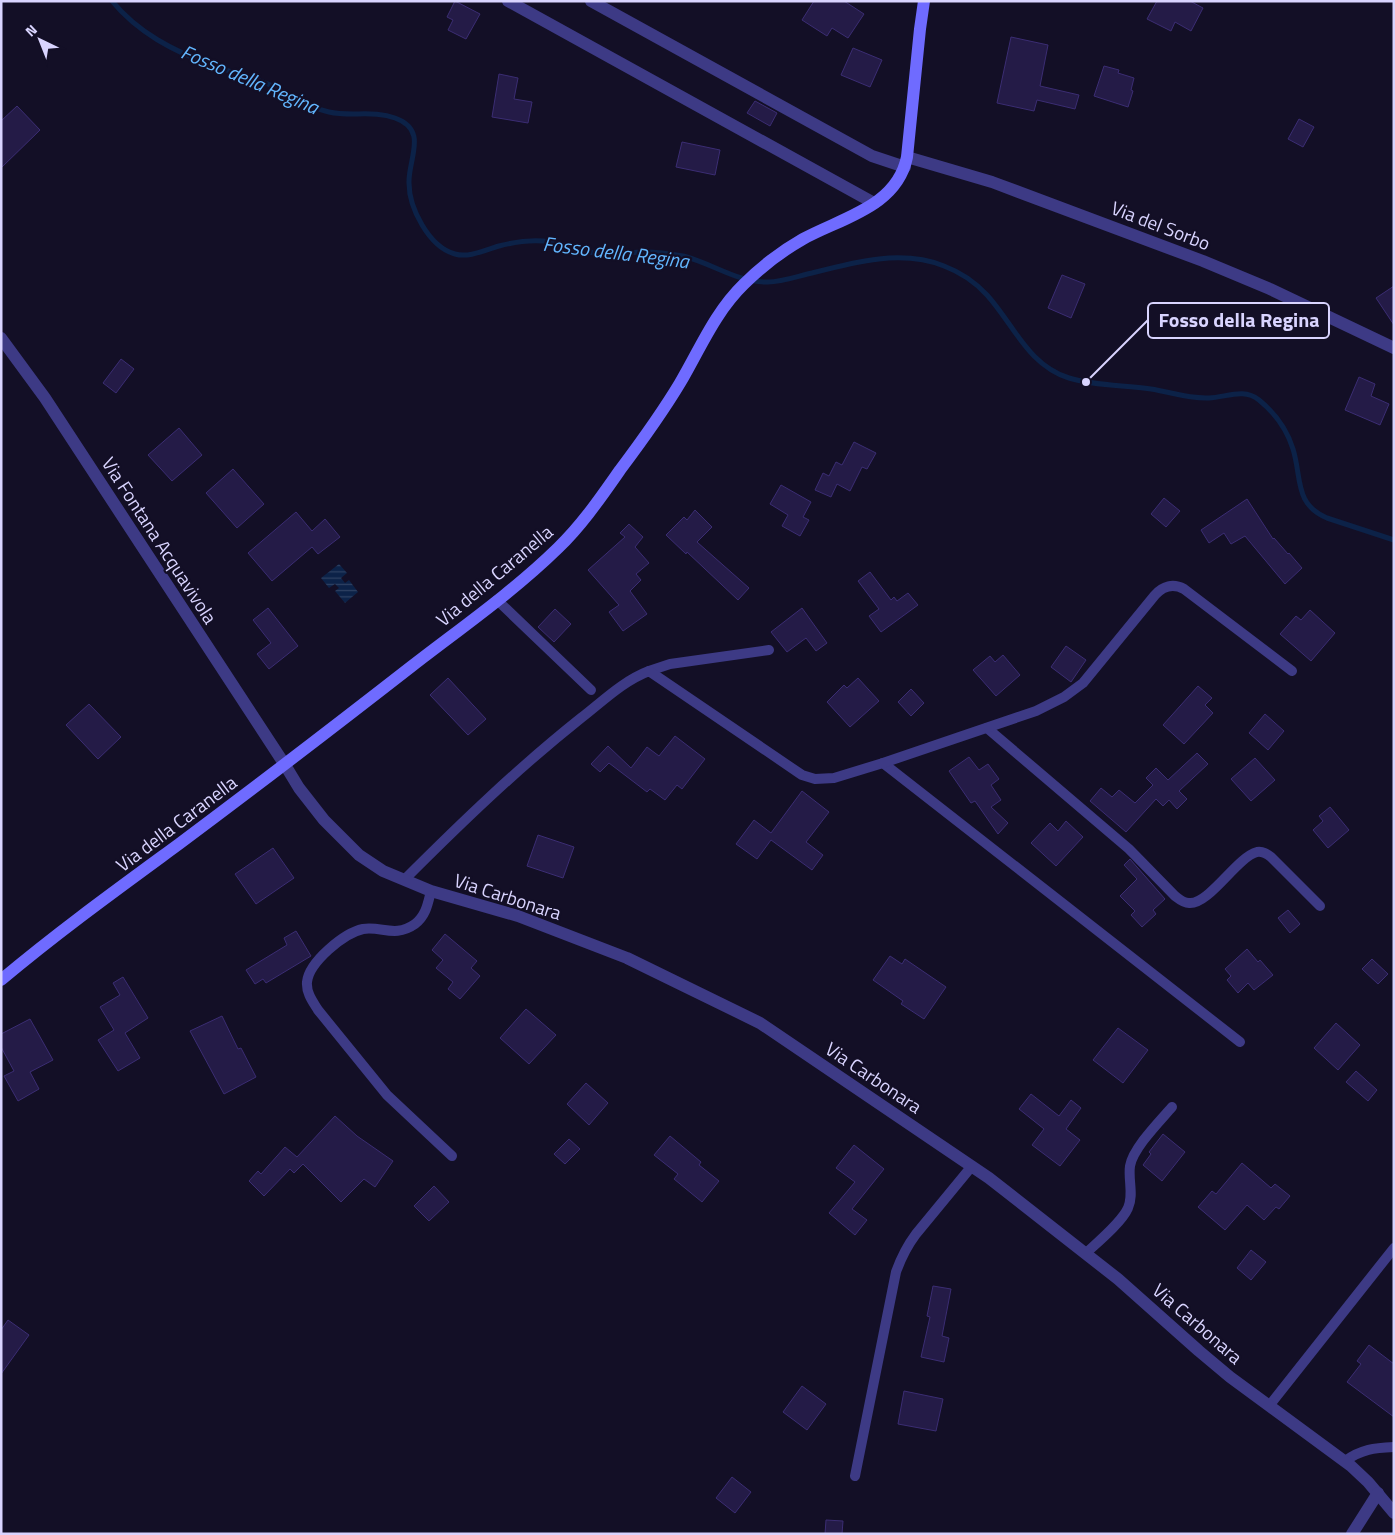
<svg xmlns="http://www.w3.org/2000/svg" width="1395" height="1535" viewBox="0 0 1395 1535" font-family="'Titillium Web',sans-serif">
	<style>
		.water { fill: url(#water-rules) }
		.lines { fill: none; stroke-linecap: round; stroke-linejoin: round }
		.stream { stroke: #0c2248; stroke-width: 5 }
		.building { fill: #241b47; stroke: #3b2d73 }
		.lane { stroke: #3d3a85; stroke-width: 10 }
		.street { stroke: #3d3a85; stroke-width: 12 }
		.secondary { stroke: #6f6bff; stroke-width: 12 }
		.labels { text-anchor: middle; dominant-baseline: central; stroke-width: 4.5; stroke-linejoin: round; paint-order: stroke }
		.street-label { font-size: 19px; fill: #d9d4ff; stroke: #130f26 }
		.water-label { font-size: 20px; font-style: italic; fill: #62b6ff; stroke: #130f26 }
		.leader { fill: none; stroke: #d9d4ff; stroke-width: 2 }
		.callout-dot { fill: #d9d4ff; stroke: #130f26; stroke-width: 2 }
		.callout { fill: #130f26; stroke: #d9d4ff; stroke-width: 2 }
		.callout-label { font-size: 20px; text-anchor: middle; font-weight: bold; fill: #d9d4ff }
	</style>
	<defs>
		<pattern id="water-rules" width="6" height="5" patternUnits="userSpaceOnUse" patternTransform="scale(1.25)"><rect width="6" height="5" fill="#0c2248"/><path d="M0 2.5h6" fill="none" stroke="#2f4163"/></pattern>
	</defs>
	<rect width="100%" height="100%" fill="#130f26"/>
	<!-- water -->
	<path class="water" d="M 339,564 L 347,573 L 341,578 L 345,583 L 349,580 L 358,592 L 345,603 L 335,591 L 339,588 L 335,584 L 329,588 L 321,578 Z"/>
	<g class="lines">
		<!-- stream -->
		<path class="stream" d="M 112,1 C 138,33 174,51 211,65 C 230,72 249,76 268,84 C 289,93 306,107 329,112 C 350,117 374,110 395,118 C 429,130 408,159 409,183 C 409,208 429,247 455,254 C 469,258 485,250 499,246 C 514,242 528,240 543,241 C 563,243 581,252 601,254 C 617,255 631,252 646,252 C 658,252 671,254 683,256 C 712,263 738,283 768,282 C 783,282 798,276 812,273 C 854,262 902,249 944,266 C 960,272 975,282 987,295 C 1014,325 1028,365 1069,378 C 1096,386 1123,385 1151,389 C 1170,392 1189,399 1209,398 C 1227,397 1244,388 1259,400 C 1275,413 1287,430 1293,449 C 1302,478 1294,504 1327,518 L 1394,540"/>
	</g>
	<!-- building -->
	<g class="building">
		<path d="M 455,1 L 480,14 L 466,39 L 448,30 L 453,20 L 447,17 Z"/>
		<path d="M 814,1 L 844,1 L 864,14 L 848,38 L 832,28 L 827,36 L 802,20 Z"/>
		<path d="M 1157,1 L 1190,1 L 1203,8 L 1191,31 L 1175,22 L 1171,31 L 1147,19 Z"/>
		<path d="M 1011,37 L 1048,45 L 1040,86 L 1079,95 L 1075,109 L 1037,100 L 1034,111 L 997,103 Z"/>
		<path d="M 853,48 L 882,60 L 870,87 L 841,75 Z"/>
		<path d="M 1104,66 L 1119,70 L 1118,73 L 1134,78 L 1131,90 L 1133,91 L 1128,107 L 1094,96 Z"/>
		<path d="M 499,74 L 518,78 L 514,99 L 532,102 L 528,123 L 492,117 Z"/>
		<path d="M 755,101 L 777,113 L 770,126 L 747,113 Z"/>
		<path d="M 17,106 L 40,130 L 1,168 L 1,121 Z"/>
		<path d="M 1299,119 L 1314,127 L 1303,147 L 1288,139 Z"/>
		<path d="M 682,142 L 720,150 L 715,175 L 676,167 Z"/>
		<path d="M 1062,275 L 1085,284 L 1071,318 L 1048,308 Z"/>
		<path d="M 1394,286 L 1394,325 L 1376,298 Z"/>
		<path d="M 121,359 L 134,369 L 116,393 L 103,383 Z"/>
		<path d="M 1359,377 L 1375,384 L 1371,396 L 1389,404 L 1380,425 L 1345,410 Z"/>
		<path d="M 179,428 L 202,455 L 172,481 L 148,455 Z"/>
		<path d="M 854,442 L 876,453 L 867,469 L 862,467 L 850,491 L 837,484 L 831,497 L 815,490 L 823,473 L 829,476 L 836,462 L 842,465 Z"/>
		<path d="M 233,469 L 264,504 L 237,528 L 206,493 Z"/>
		<path d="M 781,485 L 811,502 L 803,517 L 809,520 L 800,536 L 782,526 L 788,515 L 770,504 Z"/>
		<path d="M 1164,498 L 1180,511 L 1166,527 L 1151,514 Z"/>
		<path d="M 1247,499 L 1273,539 L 1274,538 L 1288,554 L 1289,553 L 1302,568 L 1285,584 L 1245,536 L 1231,544 L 1224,533 L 1209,543 L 1201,530 Z"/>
		<path d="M 695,510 L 712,527 L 697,542 L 749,588 L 738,600 L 687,552 L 686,554 L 666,535 L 684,517 L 687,520 Z"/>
		<path d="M 296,512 L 312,531 L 325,519 L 340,537 L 318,554 L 312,547 L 272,581 L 248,553 Z"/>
		<path d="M 629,524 L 643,537 L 635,547 L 649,563 L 636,574 L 641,580 L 630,591 L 647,614 L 623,631 L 609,612 L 619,605 L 588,570 L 625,537 L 620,533 Z"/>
		<path d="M 870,572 L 891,600 L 894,597 L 897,601 L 908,593 L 918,605 L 881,632 L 869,616 L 879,609 L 858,581 Z"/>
		<path d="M 268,608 L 298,646 L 269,669 L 257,654 L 271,643 L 253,620 Z"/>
		<path d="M 802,608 L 827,643 L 816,651 L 806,638 L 787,652 L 771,632 Z"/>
		<path d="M 555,609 L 571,624 L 554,642 L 538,627 Z"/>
		<path d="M 1310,610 L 1335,633 L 1311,661 L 1280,634 L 1296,616 L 1301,620 Z"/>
		<path d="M 1066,646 L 1086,660 L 1071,682 L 1051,667 Z"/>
		<path d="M 1003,655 L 1020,675 L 996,696 L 973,670 L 990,656 L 995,662 Z"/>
		<path d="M 448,678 L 486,719 L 468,735 L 430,695 Z"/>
		<path d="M 858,678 L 879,701 L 850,727 L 827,702 L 844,685 L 847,688 Z"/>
		<path d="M 1198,686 L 1212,698 L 1205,705 L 1213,713 L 1184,744 L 1163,725 Z"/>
		<path d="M 911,689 L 924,703 L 911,716 L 898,702 Z"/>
		<path d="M 89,704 L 121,737 L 98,759 L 66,725 Z"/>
		<path d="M 1265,714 L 1284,731 L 1268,750 L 1249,733 Z"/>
		<path d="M 675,736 L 705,759 L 682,789 L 677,785 L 665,800 L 650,789 L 647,792 L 609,763 L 600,772 L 591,764 L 608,746 L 631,768 L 647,747 L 659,756 Z"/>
		<path d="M 1197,753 L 1208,764 L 1179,791 L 1187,799 L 1177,809 L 1169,800 L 1163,806 L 1156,799 L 1126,832 L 1090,801 L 1101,788 L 1112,797 L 1119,790 L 1135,803 L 1153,785 L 1146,778 L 1156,768 L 1168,780 Z"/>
		<path d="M 969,757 L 979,770 L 988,764 L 999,779 L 991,785 L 1001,800 L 991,807 L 1008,823 L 998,834 L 975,801 L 971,803 L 949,771 Z"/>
		<path d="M 1255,758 L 1275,780 L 1251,801 L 1231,779 Z"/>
		<path d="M 802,791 L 829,812 L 806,842 L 823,855 L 812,870 L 771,840 L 757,859 L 736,844 L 754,820 L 771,833 Z"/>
		<path d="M 1330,807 L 1349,830 L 1328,848 L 1313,830 L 1323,821 L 1319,816 Z"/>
		<path d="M 1066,821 L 1083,837 L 1056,866 L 1031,843 L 1050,823 L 1058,831 Z"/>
		<path d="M 538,835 L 574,847 L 563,878 L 527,866 Z"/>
		<path d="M 273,848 L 294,878 L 256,904 L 235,874 Z"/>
		<path d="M 1130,859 L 1165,899 L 1153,910 L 1156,914 L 1142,927 L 1131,915 L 1135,911 L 1120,896 L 1137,879 L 1124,865 Z"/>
		<path d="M 1288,910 L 1300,924 L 1290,933 L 1278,918 Z"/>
		<path d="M 296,931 L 311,956 L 266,983 L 263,979 L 255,984 L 246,970 L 287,945 L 284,938 Z"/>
		<path d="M 445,934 L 477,961 L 471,968 L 480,976 L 460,999 L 448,989 L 453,982 L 436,968 L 443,960 L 432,950 Z"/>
		<path d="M 1247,949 L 1258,962 L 1260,960 L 1273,975 L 1254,990 L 1248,983 L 1238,993 L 1227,980 L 1231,976 L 1225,969 Z"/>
		<path d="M 890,956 L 902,964 L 905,959 L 946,987 L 924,1019 L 901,1004 L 903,1001 L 873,980 Z"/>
		<path d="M 1372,959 L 1388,974 L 1378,984 L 1362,969 Z"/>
		<path d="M 123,977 L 148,1018 L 125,1033 L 140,1058 L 118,1071 L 98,1040 L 114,1030 L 100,1007 L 120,995 L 113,983 Z"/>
		<path d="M 526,1009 L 556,1035 L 529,1064 L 500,1038 Z"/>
		<path d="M 222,1016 L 238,1049 L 241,1048 L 256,1077 L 224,1094 L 190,1031 Z"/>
		<path d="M 30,1019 L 53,1060 L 30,1072 L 39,1089 L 18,1101 L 4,1076 L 14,1071 L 1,1047 L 1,1034 Z"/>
		<path d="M 1336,1023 L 1360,1045 L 1338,1070 L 1314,1048 Z"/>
		<path d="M 1118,1028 L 1148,1050 L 1123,1083 L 1093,1060 Z"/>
		<path d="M 1356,1071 L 1377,1090 L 1368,1101 L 1346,1082 Z"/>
		<path d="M 586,1083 L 608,1103 L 589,1125 L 567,1104 Z"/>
		<path d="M 1031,1094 L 1059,1116 L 1071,1100 L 1081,1108 L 1066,1129 L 1080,1140 L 1060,1166 L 1032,1145 L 1044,1129 L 1019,1109 Z"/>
		<path d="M 335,1116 L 357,1136 L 393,1161 L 375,1187 L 364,1179 L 341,1202 L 303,1164 L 294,1173 L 290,1169 L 264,1196 L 249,1181 L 258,1171 L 261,1174 L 285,1147 L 297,1157 Z"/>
		<path d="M 1163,1134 L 1185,1152 L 1162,1181 L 1143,1165 L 1151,1154 L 1149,1152 Z"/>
		<path d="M 670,1136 L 701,1162 L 699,1165 L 719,1181 L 702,1202 L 674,1179 L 678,1174 L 654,1155 Z"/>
		<path d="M 569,1139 L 580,1149 L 565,1164 L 554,1154 Z"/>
		<path d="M 854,1145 L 884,1169 L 852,1209 L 867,1220 L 855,1235 L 829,1213 L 855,1182 L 836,1168 Z"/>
		<path d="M 1242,1163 L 1271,1188 L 1275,1184 L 1290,1196 L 1279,1209 L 1276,1207 L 1264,1220 L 1247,1205 L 1225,1230 L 1198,1207 L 1212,1191 L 1216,1194 Z"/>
		<path d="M 434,1186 L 449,1202 L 429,1221 L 414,1206 Z"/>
		<path d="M 1251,1250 L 1266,1262 L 1251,1280 L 1237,1268 Z"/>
		<path d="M 933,1286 L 951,1289 L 942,1336 L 949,1338 L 944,1362 L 921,1357 L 930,1317 L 927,1316 Z"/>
		<path d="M 8,1320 L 29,1335 L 1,1374 L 1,1330 Z"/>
		<path d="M 1369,1345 L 1394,1364 L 1394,1417 L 1347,1382 L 1361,1364 L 1357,1361 Z"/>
		<path d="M 802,1386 L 826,1404 L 807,1430 L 783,1412 Z"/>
		<path d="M 904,1391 L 943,1399 L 936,1431 L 898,1424 Z"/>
		<path d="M 732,1477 L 751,1492 L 735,1513 L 716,1498 Z"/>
		<path d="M 826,1520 L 843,1521 L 842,1534 L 825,1534 Z"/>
	</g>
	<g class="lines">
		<!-- lane -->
		<g class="lane">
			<path d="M 497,600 L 591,690"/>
			<path d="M 649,671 L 670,664 L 769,650"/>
			<path d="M 987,728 L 1129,849 L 1175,896 C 1179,899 1183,903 1189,903 C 1209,905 1237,857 1257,852 C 1263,851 1267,854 1271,857 L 1320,906"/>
			<path d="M 883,763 L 1240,1042"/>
			<path d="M 404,880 C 462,822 517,769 581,718 C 603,701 623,681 649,671 L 802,775 L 815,779 L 834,778 L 883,763 L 1036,711 L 1064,697 L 1083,683 L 1155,595 C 1163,586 1173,583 1184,589 L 1292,671"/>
			<path d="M 431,891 C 428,903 426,916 415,924 C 395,938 382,926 363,929 C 344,933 309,962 307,982 C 306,993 313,1002 318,1010 L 387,1095 L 452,1156"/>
			<path d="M 1086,1253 C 1098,1242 1122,1222 1128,1208 C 1134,1195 1128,1180 1130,1166 C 1133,1148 1160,1121 1172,1107"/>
			<path d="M 1269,1406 L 1394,1248"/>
			<path d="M 1345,1461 C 1362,1449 1374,1448 1394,1447"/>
			<path d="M 855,1476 L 896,1272 C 901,1258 907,1246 916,1234 L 972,1166"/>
		</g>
		<!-- street -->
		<g class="street">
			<path d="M 508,1 L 874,203"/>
			<path d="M 591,1 L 872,156 L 905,167"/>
			<path d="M 907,157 L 992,182 L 1203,261 L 1270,289 L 1394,348"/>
			<path d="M 1,338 L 45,398 L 285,765 L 299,788 L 324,820 L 359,855 L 383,871 L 431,891 L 518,916 L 627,958 L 760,1023 L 989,1178 L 1118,1279 L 1199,1351 L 1230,1377 L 1351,1466 L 1368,1482 L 1394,1513"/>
			<path d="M 1352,1534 L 1378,1493"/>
		</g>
		<!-- secondary -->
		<path class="secondary" d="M 1,980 C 58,932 119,888 179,844 C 258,785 335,726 412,666 C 461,628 513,592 558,548 C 582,525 601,497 620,470 C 641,442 662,413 680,383 C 700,349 715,312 744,284 C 761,267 782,251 803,239 C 841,218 897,207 907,157 L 920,29 L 924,1"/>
	</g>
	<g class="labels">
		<!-- street labels -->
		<g class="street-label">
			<text transform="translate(1161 225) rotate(21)">Via del Sorbo</text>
			<text transform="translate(160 540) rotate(57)">Via Fontana Acquavivola</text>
			<text transform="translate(494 575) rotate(-40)">Via della Caranella</text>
			<text transform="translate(176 823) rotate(-37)">Via della Caranella</text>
			<text transform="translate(508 896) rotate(18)">Via Carbonara</text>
			<text transform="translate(874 1077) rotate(34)">Via Carbonara</text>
			<text transform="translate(1198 1323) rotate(41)">Via Carbonara</text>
		</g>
		<!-- water labels -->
		<g class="water-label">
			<text transform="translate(250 79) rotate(23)">Fosso della Regina</text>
			<text transform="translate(616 252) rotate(7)">Fosso della Regina</text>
		</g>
	</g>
	<!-- callouts -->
	<path class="leader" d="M1086 382L1148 320"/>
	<circle class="callout-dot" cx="1086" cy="382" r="5"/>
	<rect class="callout" x="1148" y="303" width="181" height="35" rx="5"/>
	<g class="callout-label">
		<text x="1239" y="327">Fosso della Regina</text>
	</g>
	<!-- border -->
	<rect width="1395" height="1535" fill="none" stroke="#d9d4ff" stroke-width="5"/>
	<!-- north arrow -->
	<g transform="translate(40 40) rotate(317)" stroke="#130f26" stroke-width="4" paint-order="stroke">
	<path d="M0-4L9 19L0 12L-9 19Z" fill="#d9d4ff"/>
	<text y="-8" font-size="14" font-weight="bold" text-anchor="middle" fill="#d9d4ff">N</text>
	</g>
</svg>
